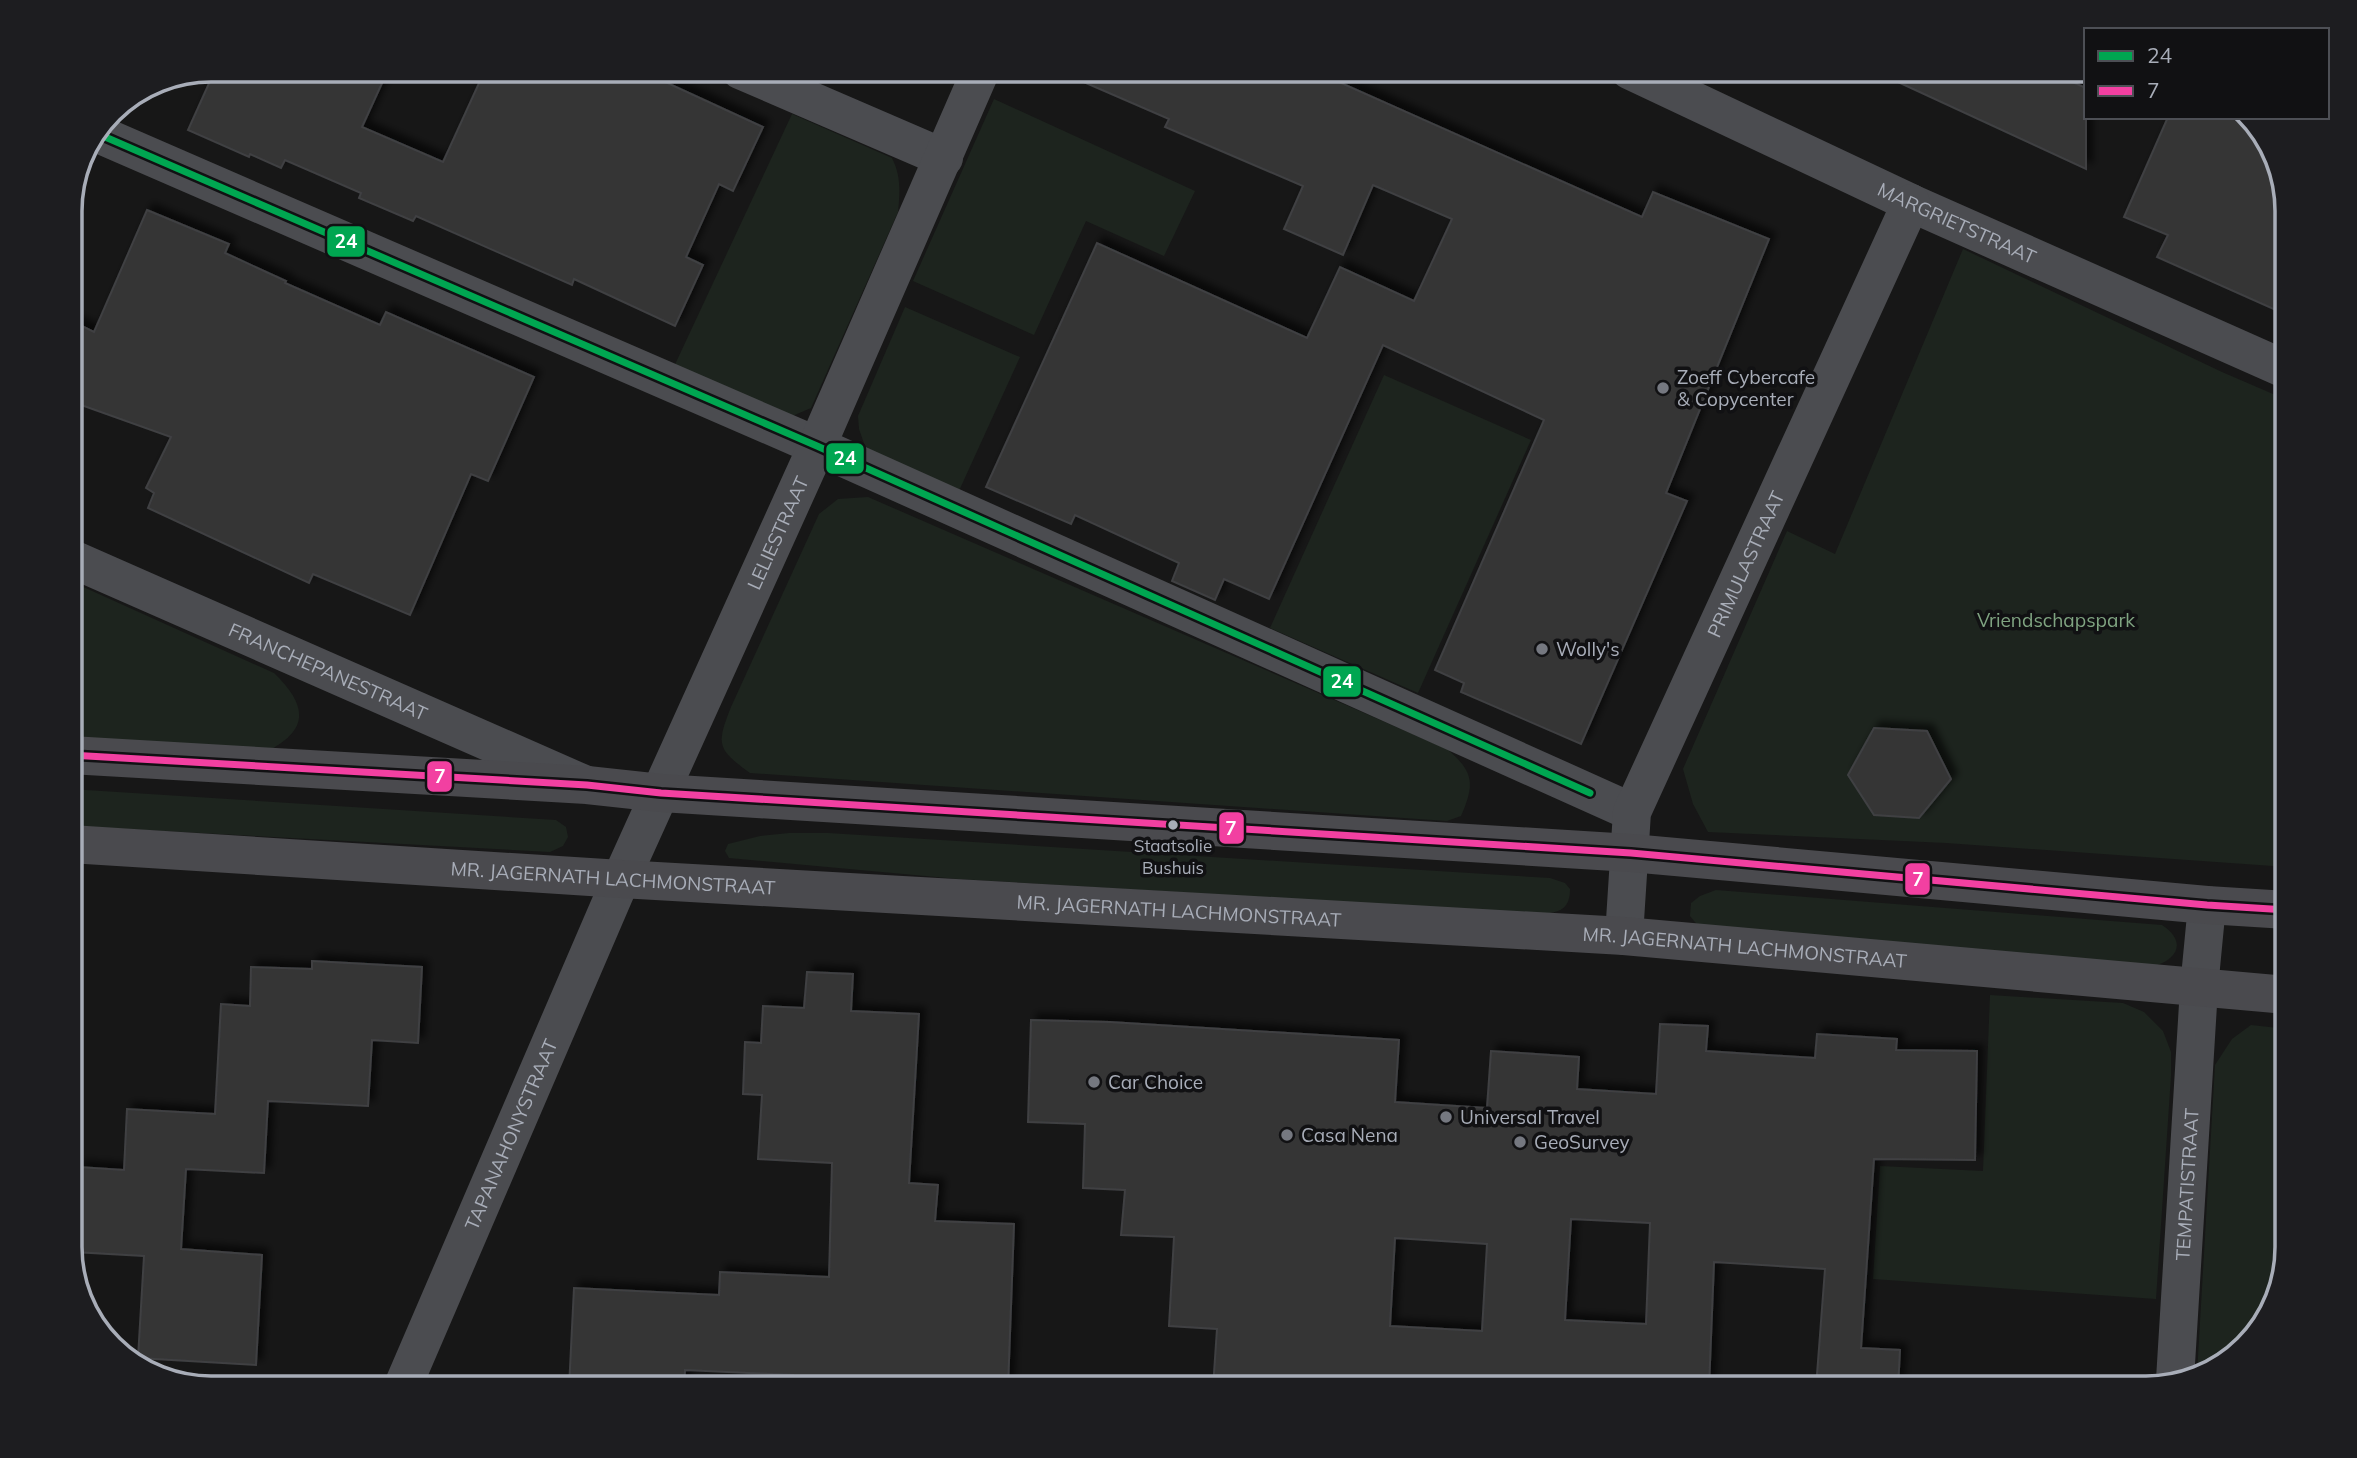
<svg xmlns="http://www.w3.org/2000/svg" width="2357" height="1458" viewBox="0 0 2357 1458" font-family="Mulish,sans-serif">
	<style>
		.green { fill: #1d241e }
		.building { fill: #353536; stroke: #3f4043; stroke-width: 2; fill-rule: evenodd; filter: url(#shadow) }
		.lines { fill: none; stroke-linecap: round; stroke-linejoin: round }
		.minor { stroke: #4b4c50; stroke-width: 38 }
		.secondary { stroke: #4a4a4e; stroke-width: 38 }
		.bus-1-casing { stroke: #111113; stroke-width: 12 }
		.bus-2-casing { stroke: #111113; stroke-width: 12 }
		.bus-1 { stroke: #00a651; stroke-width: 7 }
		.bus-2 { stroke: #f240a1; stroke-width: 7 }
		.poi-dot { fill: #757880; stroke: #111113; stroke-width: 2.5 }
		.bus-dot { fill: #a8adb8; stroke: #111113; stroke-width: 2.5 }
		.labels { text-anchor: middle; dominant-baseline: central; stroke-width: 7; stroke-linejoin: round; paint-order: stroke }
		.bus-label { font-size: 17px; fill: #a8adb8; stroke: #111113 }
		.street-label { font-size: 19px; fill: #a8adb8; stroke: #111113 }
		.poi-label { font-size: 19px; fill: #a8adb8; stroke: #111113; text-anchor: start }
		.park-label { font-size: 19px; fill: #7fa381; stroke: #111113 }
		.rim { fill: none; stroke: #a8adb8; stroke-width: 3.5 }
		.line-badge { stroke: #111113; stroke-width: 2.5 }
		.badge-label { font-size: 19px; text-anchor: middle; font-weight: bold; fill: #fff }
	</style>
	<defs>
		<filter id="shadow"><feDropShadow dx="6" dy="-6" stdDeviation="3.5" flood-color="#0009"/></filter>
	</defs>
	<rect width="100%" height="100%" fill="#171717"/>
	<!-- green -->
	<g class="green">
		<path d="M 994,99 L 1195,191 L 1164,256 L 1086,221 L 1034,335 L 913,281 Z"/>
		<path d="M 792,114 L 892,158 C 901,176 900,192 898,212 L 811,408 L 783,420 L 671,373 Z"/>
		<path d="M 1963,249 L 2222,372 L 2287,400 L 2287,867 L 1946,843 L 1708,832 L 1693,804 L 1683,769 L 1787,531 L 1835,554 Z"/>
		<path d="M 905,307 L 1020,357 L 958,493 L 867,452 L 859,429 L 858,416 Z"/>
		<path d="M 1384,375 L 1531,440 L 1418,693 L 1270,628 Z"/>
		<path d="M 868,497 L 1447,749 C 1474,772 1475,784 1461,816 L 1447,821 L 750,773 C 717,749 716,745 731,707 L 819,514 L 838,499 Z"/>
		<path d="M 70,581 L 274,673 C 309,707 309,731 264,753 L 70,740 Z"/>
		<path d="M 70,789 L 556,820 L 566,827 L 568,837 L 563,846 L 550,852 L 70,826 Z"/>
		<path d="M 789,833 L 828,833 L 1550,878 L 1565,883 L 1570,889 C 1570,908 1561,912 1543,914 L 958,879 L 729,858 L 725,851 L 728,844 L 760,836 Z"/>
		<path d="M 1716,890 L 2162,925 C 2185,940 2180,958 2155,966 L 1699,927 L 1690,916 L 1691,903 L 1700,896 Z"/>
		<path d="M 1990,995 L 2123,1003 L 2144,1012 L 2163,1031 L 2171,1052 L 2171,1076 L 2156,1299 L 1873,1279 L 1880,1166 L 1983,1171 Z"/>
		<path d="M 2251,1025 L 2287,1029 L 2287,1247 L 2268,1318 L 2216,1369 L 2197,1374 L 2215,1065 L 2232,1039 Z"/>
	</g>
	<!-- building -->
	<g class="building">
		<path d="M 215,70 L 388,70 L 362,127 L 443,162 L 485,70 L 668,70 L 663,81 L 763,127 L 733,191 L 719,184 L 686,257 L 703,265 L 675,326 L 574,279 L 572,285 L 416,216 L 413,221 L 359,198 L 361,193 L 285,160 L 281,168 L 250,154 L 249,157 L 188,130 Z"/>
		<path d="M 1056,70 L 1312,70 L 1642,217 L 1653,192 L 1769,239 L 1666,493 L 1687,501 L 1581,744 L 1461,692 L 1464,683 L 1435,670 L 1544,420 L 1383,345 L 1269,599 L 1224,579 L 1215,600 L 1172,581 L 1179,563 L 1075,515 L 1071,524 L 986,487 L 1097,243 L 1307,338 L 1340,267 L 1414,301 L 1452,219 L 1373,185 L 1343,255 L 1284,229 L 1303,186 L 1165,127 L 1169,119 Z"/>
		<path d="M 1872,70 L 2045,70 L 2086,88 L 2086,169 Z"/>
		<path d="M 2168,117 L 2245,117 L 2268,140 L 2287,203 L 2287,315 L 2157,257 L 2168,235 L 2124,217 Z"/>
		<path d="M 147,210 L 229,244 L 225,253 L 286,281 L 285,283 L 380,325 L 386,312 L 534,377 L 488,481 L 471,474 L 410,615 L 313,574 L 309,583 L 148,508 L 154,493 L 146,488 L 171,437 L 70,401 L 70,320 L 94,332 Z"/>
		<path d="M 1874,728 L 1927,731 L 1951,779 L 1919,818 L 1874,815 L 1848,775 Z"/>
		<path d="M 312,961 L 422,967 L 418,1043 L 372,1040 L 368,1106 L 268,1101 L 264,1173 L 186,1169 L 181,1249 L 262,1255 L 256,1365 L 138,1358 L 144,1256 L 74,1252 L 79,1167 L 124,1170 L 127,1109 L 215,1114 L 221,1004 L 250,1006 L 251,967 L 312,969 Z"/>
		<path d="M 807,972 L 853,974 L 851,1011 L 919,1014 L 909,1183 L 938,1185 L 935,1221 L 1014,1224 L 1008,1388 L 793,1388 L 793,1375 L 685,1370 L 684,1388 L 569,1388 L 574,1288 L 719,1295 L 720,1272 L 829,1277 L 832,1163 L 758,1159 L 762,1095 L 743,1094 L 745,1042 L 761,1043 L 763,1006 L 804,1008 Z"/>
		<path d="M 1031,1020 L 1110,1022 L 1399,1040 L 1395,1102 L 1487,1108 L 1491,1051 L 1579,1057 L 1577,1089 L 1656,1094 L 1660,1024 L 1708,1026 L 1706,1051 L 1815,1058 L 1817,1034 L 1897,1039 L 1896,1050 L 1977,1051 L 1975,1160 L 1874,1159 L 1861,1348 L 1900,1350 L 1898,1388 L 1816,1388 L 1825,1269 L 1714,1262 L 1709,1388 L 1213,1388 L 1217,1329 L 1169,1326 L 1174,1237 L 1121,1235 L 1125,1190 L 1083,1188 L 1085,1124 L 1028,1122 ZM 1571,1219 L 1650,1223 L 1646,1324 L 1565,1320 ZM 1395,1238 L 1487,1244 L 1482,1331 L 1390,1326 Z"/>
	</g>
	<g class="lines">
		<!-- minor -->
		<g class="minor">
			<path d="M 740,70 L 944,158"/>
			<path id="s1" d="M 1629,70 L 1911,203 L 2287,370"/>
			<path d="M 96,133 L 817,446 L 1632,812"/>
			<path id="s2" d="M 70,558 L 584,784"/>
			<path id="s3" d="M 1624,936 L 1632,812 L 1911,203"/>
			<path id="s4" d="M 2175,1380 L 2199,988 L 2207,905"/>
			<path id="s5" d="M 402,1388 L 621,879 L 817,446 L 981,70"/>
		</g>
		<!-- secondary -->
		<g class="secondary">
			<path d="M 70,755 L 587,785 L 661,793 L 1631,853 L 2207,905 L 2287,910"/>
			<path id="s6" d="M 70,844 L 621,879 L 1624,936 L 2287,995"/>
		</g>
		<defs>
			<path id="bus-1" d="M 96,133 L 817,446 L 1590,793"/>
			<path id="bus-2" d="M 70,755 L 587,785 L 661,793 L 1631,853 L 2207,905 L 2287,910"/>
		</defs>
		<!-- bus-1 casing -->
		<use href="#bus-1" class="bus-1-casing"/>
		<!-- bus-2 casing -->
		<use href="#bus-2" class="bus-2-casing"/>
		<!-- bus-1 -->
		<use href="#bus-1" class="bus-1"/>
		<!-- bus-2 -->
		<use href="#bus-2" class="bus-2"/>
	</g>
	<!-- markers -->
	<g class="poi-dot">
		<circle cx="1663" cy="388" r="7"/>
		<circle cx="1542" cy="649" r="7"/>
		<circle cx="1094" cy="1082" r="7"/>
		<circle cx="1446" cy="1117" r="7"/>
		<circle cx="1287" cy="1135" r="7"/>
		<circle cx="1520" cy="1142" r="7"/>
	</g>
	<circle class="bus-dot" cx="1173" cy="825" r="6"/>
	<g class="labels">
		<!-- bus labels -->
		<g class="bus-label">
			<text x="1173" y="845">Staatsolie<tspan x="1173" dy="22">Bushuis</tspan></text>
		</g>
		<!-- street labels -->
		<g class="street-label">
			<text stroke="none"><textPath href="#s1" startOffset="362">MARGRIETSTRAAT</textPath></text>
			<text stroke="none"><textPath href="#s5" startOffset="934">LELIESTRAAT</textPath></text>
			<text stroke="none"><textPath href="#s3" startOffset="397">PRIMULASTRAAT</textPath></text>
			<text stroke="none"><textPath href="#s2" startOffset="282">FRANCHEPANESTRAAT</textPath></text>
			<text stroke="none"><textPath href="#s6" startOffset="544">MR. JAGERNATH LACHMONSTRAAT</textPath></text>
			<text stroke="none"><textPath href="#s6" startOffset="1111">MR. JAGERNATH LACHMONSTRAAT</textPath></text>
			<text stroke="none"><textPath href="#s6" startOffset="1678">MR. JAGERNATH LACHMONSTRAAT</textPath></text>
			<text stroke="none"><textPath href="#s5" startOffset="276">TAPANAHONYSTRAAT</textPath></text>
			<text stroke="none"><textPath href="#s4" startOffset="196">TEMPATISTRAAT</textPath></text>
		</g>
		<!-- poi labels -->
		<g class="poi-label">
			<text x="1677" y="377">Zoeff Cybercafe<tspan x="1677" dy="22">&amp; Copycenter</tspan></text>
			<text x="1556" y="649">Wolly's</text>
			<text x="1108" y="1082">Car Choice</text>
			<text x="1460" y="1117">Universal Travel</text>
			<text x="1301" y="1135">Casa Nena</text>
			<text x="1534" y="1142">GeoSurvey</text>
		</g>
		<!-- park labels -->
		<g class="park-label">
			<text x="2056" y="620">Vriendschapspark</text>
		</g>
	</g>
	<!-- crop -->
	<path d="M0 0H2357V1458H0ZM211 82H2146A129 129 0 0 1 2275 211V1247A129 129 0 0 1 2146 1376H211A129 129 0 0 1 82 1247V211A129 129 0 0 1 211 82Z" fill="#1d1d20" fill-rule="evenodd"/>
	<path class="rim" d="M211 82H2146A129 129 0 0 1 2275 211V1247A129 129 0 0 1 2146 1376H211A129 129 0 0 1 82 1247V211A129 129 0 0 1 211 82Z"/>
	<g class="line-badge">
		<rect x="326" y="225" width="40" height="33" rx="7" fill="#00a651"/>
		<rect x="825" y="442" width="40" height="33" rx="7" fill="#00a651"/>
		<rect x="1322" y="665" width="40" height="33" rx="7" fill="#00a651"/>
		<rect x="426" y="760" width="27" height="33" rx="7" fill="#f240a1"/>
		<rect x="1218" y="811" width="27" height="34" rx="7" fill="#f240a1"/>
		<rect x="1904" y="862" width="27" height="34" rx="7" fill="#f240a1"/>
	</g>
	<g class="badge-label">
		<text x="346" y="248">24</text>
		<text x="845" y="465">24</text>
		<text x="1342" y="688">24</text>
		<text x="440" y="783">7</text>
		<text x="1231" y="835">7</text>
		<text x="1918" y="886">7</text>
	</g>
	<!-- legend -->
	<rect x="2084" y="28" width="245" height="91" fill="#111113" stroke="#4d4f55" stroke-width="2"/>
	<rect x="2098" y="51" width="35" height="10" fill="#00a651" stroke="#4d4f55" stroke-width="2"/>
	<text x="2147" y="63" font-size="21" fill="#a8adb8">24</text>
	<rect x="2098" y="86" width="35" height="10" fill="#f240a1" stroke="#4d4f55" stroke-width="2"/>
	<text x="2147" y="98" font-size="21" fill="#a8adb8">7</text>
</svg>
